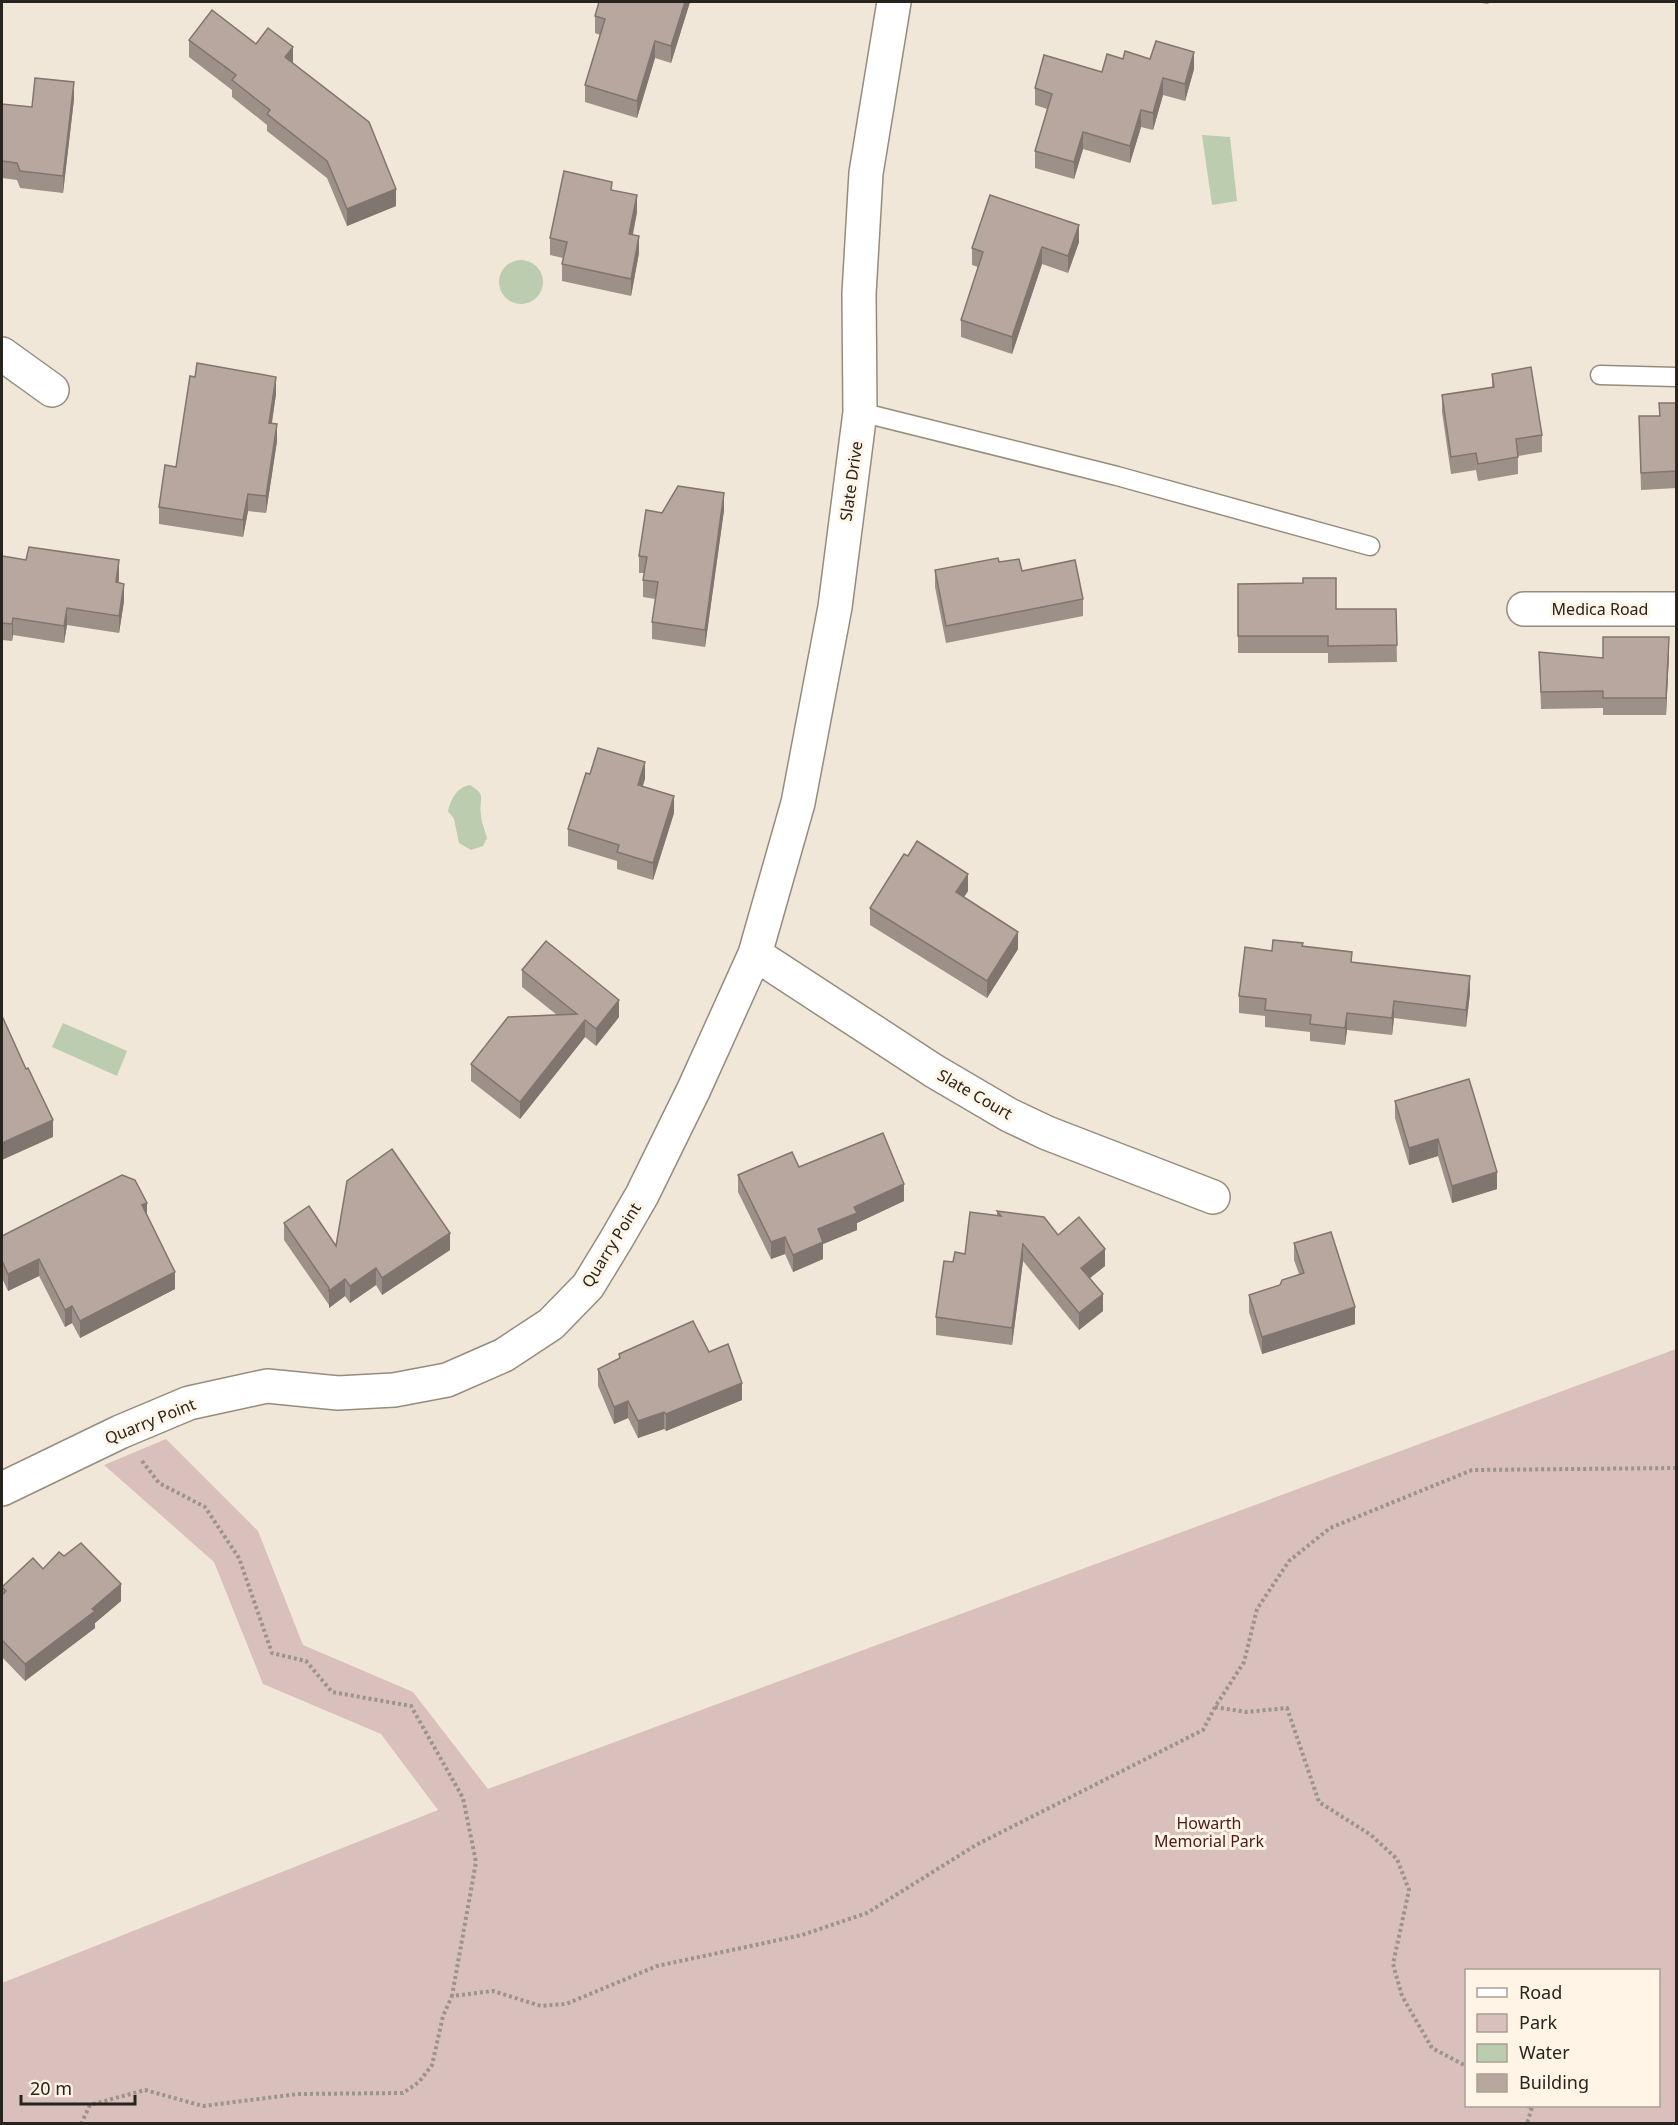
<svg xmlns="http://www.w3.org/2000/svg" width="1678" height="2125" viewBox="0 0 1678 2125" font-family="'Noto Sans',sans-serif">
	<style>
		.green { fill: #d9c0bd; fill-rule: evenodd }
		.water { fill: #bccdaf }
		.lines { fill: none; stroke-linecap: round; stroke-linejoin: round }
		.lane-casing { stroke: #958c7e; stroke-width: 21 }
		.street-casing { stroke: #958c7e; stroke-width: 36 }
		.path { stroke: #9b9489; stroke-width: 4; stroke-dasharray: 3 3; stroke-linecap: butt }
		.lane { stroke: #fff; stroke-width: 18 }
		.street { stroke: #fff; stroke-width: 33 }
		.wall { fill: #9d9088 }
		.shaded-wall { fill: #80756f }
		.building { fill: #b7a79e; stroke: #80756f; stroke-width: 1.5 }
		.labels { text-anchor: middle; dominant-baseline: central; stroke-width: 6; stroke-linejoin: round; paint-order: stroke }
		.street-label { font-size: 16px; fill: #27231d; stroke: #fff4e5 }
		.park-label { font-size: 16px; fill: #4b1a18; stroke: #fff4e5 }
	</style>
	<rect width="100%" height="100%" fill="#f1e7d8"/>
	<!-- green -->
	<path class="green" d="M 1676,1349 L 1676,2123 L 2,2123 L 2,1983 L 438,1810 L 381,1734 L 263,1684 L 214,1562 L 104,1465 L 166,1439 L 258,1531 L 303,1645 L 413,1692 L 488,1789 ZM 1466,1970 L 1658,1970 L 1658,2106 L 1466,2106 Z"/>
	<!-- water -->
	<g class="water">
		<path d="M 1202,135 L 1230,137 L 1237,201 L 1212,205 Z"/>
		<circle cx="521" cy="282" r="22"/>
		<path d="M 470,785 C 487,795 479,798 481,814 C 481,822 485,830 487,838 L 483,846 L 471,850 L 459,843 L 454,819 L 448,811 C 451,799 457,787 470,785 Z"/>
		<path d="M 63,1023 L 127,1051 L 117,1076 L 52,1047 Z"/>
	</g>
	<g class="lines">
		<defs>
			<g id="lane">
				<path d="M 1600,375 L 1676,377"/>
				<path d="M 860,412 L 1117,476 L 1370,546"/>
			</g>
			<g id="street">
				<path d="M 2,354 L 52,390"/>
				<path d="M 1524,609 L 1676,609"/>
				<path d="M 755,954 L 934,1071 L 1009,1115 L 1047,1133 L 1213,1197"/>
				<path d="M 2,1489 L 120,1432 L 189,1403 L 267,1386 L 338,1393 L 394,1390 L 447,1380 L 504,1355 L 551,1324 L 588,1286 L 616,1240 L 642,1195 L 694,1089 L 755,954 L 798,803 L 835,607 L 860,412 L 859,294 L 866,173 L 894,2"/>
			</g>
		</defs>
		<!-- lane casing -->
		<use href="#lane" class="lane-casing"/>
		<!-- street casing -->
		<use href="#street" class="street-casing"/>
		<!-- path -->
		<g class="path">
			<path d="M 142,1461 L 159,1483 L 205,1507 L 239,1558 L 272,1653 L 306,1661 L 332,1692 L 411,1706 L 463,1798 L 476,1862 L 452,1996"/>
			<path d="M 1215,1707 L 1246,1712 L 1287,1708 L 1319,1802 L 1371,1835 L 1397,1859 L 1409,1890 L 1393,1964 L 1402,1996 L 1432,2048 L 1466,2066"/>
			<path d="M 1527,2106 L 1532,2107 L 1527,2124"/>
			<path d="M 81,2124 L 90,2105 L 145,2090 L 203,2106 L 298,2094 L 403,2093 L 419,2082 L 432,2065 L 443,2016 L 452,1996 L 493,1991 L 541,2006 L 566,2004 L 657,1966 L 802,1935 L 867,1913 L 976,1845 L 1203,1730 L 1215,1707 L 1244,1662 L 1257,1609 L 1289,1561 L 1330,1528 L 1472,1470 L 1676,1468"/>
		</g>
		<!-- lane -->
		<use href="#lane" class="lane"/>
		<!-- street -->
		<use href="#street" class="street"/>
	</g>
	<!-- wall -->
	<g class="wall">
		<path d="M 599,2 L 690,2 L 671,63 L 655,58 L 637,118 L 585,102 L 585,85 L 600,35 L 595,33 L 595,16 Z"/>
		<path d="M 1477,2 L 1492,2 L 1487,4 Z"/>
		<path d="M 189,40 L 256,44 L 293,63 L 396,206 L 347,226 L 327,178 L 267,131 L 267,125 L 232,97 L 232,90 L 189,57 Z"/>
		<path d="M 1123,59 L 1194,69 L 1185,101 L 1163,95 L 1153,130 L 1141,127 L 1130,163 L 1083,149 L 1074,179 L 1035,168 L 1035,151 L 1047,109 L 1035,105 L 1035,88 L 1102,72 Z"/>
		<path d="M 74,99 L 63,193 L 20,188 L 17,180 L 2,178 L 2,104 L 32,107 Z"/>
		<path d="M 612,190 L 637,212 L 633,235 L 639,253 L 631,296 L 562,281 L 562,264 L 563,258 L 550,255 L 550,238 Z"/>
		<path d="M 1079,242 L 1068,273 L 1042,264 L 1012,354 L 961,337 L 961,320 L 978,267 L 972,265 L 972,248 Z"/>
		<path d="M 1492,374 L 1542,435 L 1542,452 L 1518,456 L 1518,474 L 1478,481 L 1476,470 L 1451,474 L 1442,412 L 1442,395 L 1492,387 Z"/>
		<path d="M 276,394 L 272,423 L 277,441 L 266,513 L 248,511 L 243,537 L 159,524 L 159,507 L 176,467 Z"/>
		<path d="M 1659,403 L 1677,403 L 1677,488 L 1641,490 L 1639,416 L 1659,416 Z"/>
		<path d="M 724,510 L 705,647 L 652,639 L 652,622 L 655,599 L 643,597 L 643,580 L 644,573 L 639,573 L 639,556 L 662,513 Z"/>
		<path d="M 2,556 L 119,577 L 119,583 L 124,601 L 119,633 L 67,625 L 64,643 L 13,635 L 12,641 L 2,640 Z"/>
		<path d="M 999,562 L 1022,571 L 1083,599 L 1083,616 L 946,643 L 935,587 L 935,570 Z"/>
		<path d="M 1238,584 L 1336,609 L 1396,609 L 1397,662 L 1328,663 L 1328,653 L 1238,653 Z"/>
		<path d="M 1539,652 L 1603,658 L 1669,654 L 1666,715 L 1603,715 L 1603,708 L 1541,709 Z"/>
		<path d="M 645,779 L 642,786 L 674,813 L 653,880 L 617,869 L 617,861 L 568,846 L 568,829 Z"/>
		<path d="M 968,891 L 964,897 L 1018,949 L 987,998 L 870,925 L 870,908 Z"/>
		<path d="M 1303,946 L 1352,962 L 1470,993 L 1466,1027 L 1394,1018 L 1392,1035 L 1347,1030 L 1345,1045 L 1310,1041 L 1310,1032 L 1265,1027 L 1265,1016 L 1239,1013 L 1239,996 L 1272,951 Z"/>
		<path d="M 522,970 L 619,1017 L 596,1046 L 585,1037 L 520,1119 L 471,1081 L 471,1064 L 557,1015 L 522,987 Z"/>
		<path d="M 1395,1101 L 1497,1189 L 1452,1203 L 1438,1156 L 1409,1165 L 1395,1118 Z"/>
		<path d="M 799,1167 L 904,1201 L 857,1223 L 857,1230 L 823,1244 L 823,1259 L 793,1272 L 785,1254 L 771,1259 L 738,1192 L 738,1175 Z"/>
		<path d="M 997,1211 L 1058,1235 L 1105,1266 L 1090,1278 L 1103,1311 L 1079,1330 L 1023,1261 L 1012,1345 L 936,1335 L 936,1317 L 965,1254 L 997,1215 Z"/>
		<path d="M 147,1215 L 175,1289 L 80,1338 L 72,1323 L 65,1327 L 39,1276 L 8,1291 L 2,1278 L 2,1236 Z"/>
		<path d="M 284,1223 L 336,1246 L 450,1250 L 382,1295 L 376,1285 L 350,1303 L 345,1296 L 329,1308 L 329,1305 L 284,1240 Z"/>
		<path d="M 1294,1243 L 1355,1324 L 1262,1354 L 1249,1312 L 1249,1295 L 1280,1285 L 1299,1274 L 1294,1260 Z"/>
		<path d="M 709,1352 L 742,1400 L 666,1431 L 664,1429 L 638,1438 L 628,1418 L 614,1424 L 598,1386 L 598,1369 L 619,1359 L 619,1354 Z"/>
		<path d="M 64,1556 L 121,1601 L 95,1623 L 95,1628 L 25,1681 L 2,1657 L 2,1587 L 43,1569 Z"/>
	</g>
	<!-- shaded-wall -->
	<g class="shaded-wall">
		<path d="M 685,2 L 690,2 L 671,63 L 671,46 Z"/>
		<path d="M 655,41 L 655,58 L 637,118 L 637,101 Z"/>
		<path d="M 293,47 L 293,64 L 285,57 Z"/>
		<path d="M 1194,52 L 1194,69 L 1185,101 L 1185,84 Z"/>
		<path d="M 1163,78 L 1163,95 L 1153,130 L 1153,113 Z"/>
		<path d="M 74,82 L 74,99 L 63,193 L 63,176 Z"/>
		<path d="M 1141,110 L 1141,127 L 1130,163 L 1130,146 Z"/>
		<path d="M 1083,132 L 1083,149 L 1074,179 L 1074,162 Z"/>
		<path d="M 396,189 L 396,206 L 347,226 L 347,209 Z"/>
		<path d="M 637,195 L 637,212 L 629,251 L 629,234 Z"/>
		<path d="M 1079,225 L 1079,242 L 1068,273 L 1068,256 Z"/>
		<path d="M 639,236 L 639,253 L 631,296 L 631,279 Z"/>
		<path d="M 1042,247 L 1042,264 L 1012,354 L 1012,337 Z"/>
		<path d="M 276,377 L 276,394 L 269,440 L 269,423 Z"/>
		<path d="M 277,424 L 277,441 L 266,513 L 266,496 Z"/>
		<path d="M 724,493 L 724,510 L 705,647 L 705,630 Z"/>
		<path d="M 248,494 L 248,511 L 243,537 L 243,520 Z"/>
		<path d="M 119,560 L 119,577 L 116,600 L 116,582 Z"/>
		<path d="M 124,584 L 124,601 L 119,633 L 119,616 Z"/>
		<path d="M 67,608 L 67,625 L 64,643 L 64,626 Z"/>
		<path d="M 13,618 L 13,635 L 12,641 L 12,624 Z"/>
		<path d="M 1669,637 L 1669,654 L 1666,715 L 1666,698 Z"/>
		<path d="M 645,762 L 645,779 L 638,802 L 638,785 Z"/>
		<path d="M 674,796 L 674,813 L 653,880 L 653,863 Z"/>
		<path d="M 968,874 L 968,891 L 956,909 L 956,892 Z"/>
		<path d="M 1018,932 L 1018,949 L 987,998 L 987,981 Z"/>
		<path d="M 1470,976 L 1470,993 L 1466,1027 L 1466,1010 Z"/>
		<path d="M 619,1000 L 619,1017 L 596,1046 L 596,1029 Z"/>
		<path d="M 1394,1001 L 1394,1018 L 1392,1035 L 1392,1018 Z"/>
		<path d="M 1347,1013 L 1347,1030 L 1345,1045 L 1345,1028 Z"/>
		<path d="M 585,1020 L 585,1037 L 520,1119 L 520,1102 Z"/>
		<path d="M 53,1120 L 53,1137 L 2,1160 L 2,1143 Z"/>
		<path d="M 1438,1139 L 1438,1156 L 1409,1165 L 1409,1148 Z"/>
		<path d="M 1497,1172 L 1497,1189 L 1452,1203 L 1452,1186 Z"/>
		<path d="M 904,1184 L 904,1201 L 857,1223 L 857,1230 L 823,1244 L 823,1259 L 793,1272 L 793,1255 L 818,1229 L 854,1207 Z"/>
		<path d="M 147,1203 L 147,1220 L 142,1205 Z"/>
		<path d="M 450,1233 L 450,1250 L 382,1295 L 382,1278 Z"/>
		<path d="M 785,1237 L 785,1254 L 771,1259 L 771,1242 Z"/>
		<path d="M 1023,1244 L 1023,1261 L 1012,1345 L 1012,1328 Z"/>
		<path d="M 1105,1249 L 1105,1266 L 1081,1285 L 1081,1268 Z"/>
		<path d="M 39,1259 L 39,1276 L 8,1291 L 8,1274 Z"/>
		<path d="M 376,1268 L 376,1285 L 350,1303 L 350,1286 Z"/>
		<path d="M 175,1272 L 175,1289 L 80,1338 L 80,1321 Z"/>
		<path d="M 345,1279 L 345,1296 L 329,1308 L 329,1291 Z"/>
		<path d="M 1103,1294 L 1103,1311 L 1079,1330 L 1079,1313 Z"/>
		<path d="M 72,1306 L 72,1323 L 65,1327 L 65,1310 Z"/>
		<path d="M 1355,1307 L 1355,1324 L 1262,1354 L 1262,1337 Z"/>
		<path d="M 742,1383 L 742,1400 L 666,1431 L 666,1414 Z"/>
		<path d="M 628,1401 L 628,1418 L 614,1424 L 614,1407 Z"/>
		<path d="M 664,1412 L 664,1429 L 638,1438 L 638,1421 Z"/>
		<path d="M 121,1584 L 121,1601 L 95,1623 L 95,1628 L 25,1681 L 25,1664 Z"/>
	</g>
	<!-- building -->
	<g class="building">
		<path d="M 599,2 L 685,2 L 671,46 L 655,41 L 637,101 L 585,85 L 605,19 L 595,16 Z"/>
		<path d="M 212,10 L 256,44 L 268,28 L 293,47 L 285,57 L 369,122 L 396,189 L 347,209 L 327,161 L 267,114 L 270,110 L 232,80 L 236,75 L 189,40 Z"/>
		<path d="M 1156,41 L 1194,52 L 1185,84 L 1163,78 L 1153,113 L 1141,110 L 1130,146 L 1083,132 L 1074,162 L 1035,151 L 1052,94 L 1035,88 L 1044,55 L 1102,72 L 1107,54 L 1123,59 L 1125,51 L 1150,59 Z"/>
		<path d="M 35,78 L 74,82 L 63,176 L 20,171 L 17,163 L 2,161 L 2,104 L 32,107 Z"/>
		<path d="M 564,171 L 612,182 L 611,190 L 637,195 L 629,234 L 639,236 L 631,279 L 562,264 L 567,242 L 550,238 Z"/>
		<path d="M 990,195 L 1079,225 L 1068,256 L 1042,247 L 1012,337 L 961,320 L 983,252 L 972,248 Z"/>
		<path d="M 197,363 L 276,377 L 269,423 L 277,424 L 266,496 L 248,494 L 243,520 L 159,507 L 165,465 L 176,467 L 190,376 L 195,377 Z"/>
		<path d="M 1531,367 L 1542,435 L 1516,439 L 1518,457 L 1478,464 L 1476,453 L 1451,457 L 1442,395 L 1494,387 L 1492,374 Z"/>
		<path d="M 1659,403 L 1677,403 L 1677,471 L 1641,473 L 1639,416 L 1660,416 Z"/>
		<path d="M 678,486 L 724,493 L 705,630 L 652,622 L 658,582 L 643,580 L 647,557 L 639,556 L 646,510 L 662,513 Z"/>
		<path d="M 29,547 L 119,560 L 116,582 L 124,584 L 119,616 L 67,608 L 64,626 L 13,618 L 12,624 L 2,623 L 2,556 L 26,560 Z"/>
		<path d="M 998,558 L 999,562 L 1019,559 L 1022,571 L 1075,560 L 1083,599 L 946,626 L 935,570 Z"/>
		<path d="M 1303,578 L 1336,578 L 1336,609 L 1396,609 L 1397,645 L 1328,646 L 1328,636 L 1238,636 L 1238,584 L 1303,583 Z"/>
		<path d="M 1603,637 L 1669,637 L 1666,698 L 1603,698 L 1603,691 L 1541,692 L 1539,652 L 1603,658 Z"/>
		<path d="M 598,748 L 645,762 L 638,785 L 674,796 L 653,863 L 617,852 L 619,845 L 568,829 L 586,773 L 590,774 Z"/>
		<path d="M 917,841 L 968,874 L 956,892 L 1018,932 L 987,981 L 870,908 L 904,854 L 908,856 Z"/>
		<path d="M 1273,940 L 1303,943 L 1302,946 L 1352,952 L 1351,962 L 1470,976 L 1466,1010 L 1394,1001 L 1392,1018 L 1347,1013 L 1345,1028 L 1310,1024 L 1311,1015 L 1265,1010 L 1266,999 L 1239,996 L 1245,947 L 1272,951 Z"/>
		<path d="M 546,941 L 619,1000 L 596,1029 L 585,1020 L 520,1102 L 471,1064 L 508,1017 L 577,1014 L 522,970 Z"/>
		<path d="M 2,1016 L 26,1069 L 28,1068 L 53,1120 L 2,1143 Z"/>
		<path d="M 1469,1079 L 1497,1172 L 1452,1186 L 1438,1139 L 1409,1148 L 1395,1101 Z"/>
		<path d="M 883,1133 L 904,1184 L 854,1207 L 857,1213 L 818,1229 L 823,1242 L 793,1255 L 785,1237 L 771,1242 L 738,1175 L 792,1152 L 799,1167 Z"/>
		<path d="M 392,1149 L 450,1233 L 382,1278 L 376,1268 L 350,1286 L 345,1279 L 329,1291 L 329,1288 L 284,1223 L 309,1206 L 336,1246 L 347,1181 Z"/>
		<path d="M 122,1175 L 135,1180 L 147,1203 L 142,1205 L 175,1272 L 80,1321 L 72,1306 L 65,1310 L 39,1259 L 8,1274 L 2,1261 L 2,1236 Z"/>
		<path d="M 997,1211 L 1044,1217 L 1058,1235 L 1079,1217 L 1105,1249 L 1081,1268 L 1103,1294 L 1079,1313 L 1023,1244 L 1012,1328 L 936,1317 L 944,1261 L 953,1262 L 955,1252 L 965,1254 L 970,1212 L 1001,1216 Z"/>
		<path d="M 1331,1232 L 1355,1307 L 1262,1337 L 1249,1295 L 1280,1285 L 1282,1280 L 1304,1273 L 1294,1243 Z"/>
		<path d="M 693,1321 L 709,1352 L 728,1344 L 742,1383 L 666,1414 L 664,1412 L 638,1421 L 628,1401 L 614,1407 L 598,1369 L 620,1358 L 619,1354 Z"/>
		<path d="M 81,1543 L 121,1584 L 92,1609 L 95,1611 L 25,1664 L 2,1640 L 2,1595 L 6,1591 L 2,1587 L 33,1558 L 43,1569 L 59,1552 L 64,1556 Z"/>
	</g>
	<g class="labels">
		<!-- street labels -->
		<g class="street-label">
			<text transform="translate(851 481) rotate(-82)">Slate Drive</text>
			<text x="1600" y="609">Medica Road</text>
			<text transform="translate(975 1094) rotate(30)">Slate Court</text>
			<text transform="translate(611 1245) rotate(-58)">Quarry Point</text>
			<text transform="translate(150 1421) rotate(-22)">Quarry Point</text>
		</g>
		<!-- park labels -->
		<g class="park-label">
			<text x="1209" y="1823">Howarth<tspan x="1209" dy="18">Memorial Park</tspan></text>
		</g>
	</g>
	<!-- border -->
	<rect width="1678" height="2125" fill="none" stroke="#27231d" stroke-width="6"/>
	<!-- legend -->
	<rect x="1465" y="1969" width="195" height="138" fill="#fff4e5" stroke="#a9a095" stroke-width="1.5"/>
	<rect x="1477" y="1988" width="30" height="9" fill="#ffffff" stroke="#a9a095" stroke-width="1.5"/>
	<text x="1519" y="1999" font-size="18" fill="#27231d">Road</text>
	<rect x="1477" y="2014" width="30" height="18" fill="#d9c0bd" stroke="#a9a095" stroke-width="1.5"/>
	<text x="1519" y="2029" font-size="18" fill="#27231d">Park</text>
	<rect x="1477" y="2044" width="30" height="18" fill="#bccdaf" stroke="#a9a095" stroke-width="1.5"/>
	<text x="1519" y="2059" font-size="18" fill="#27231d">Water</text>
	<rect x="1477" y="2074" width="30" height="18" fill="#b7a79e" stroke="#a9a095" stroke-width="1.5"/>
	<text x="1519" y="2089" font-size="18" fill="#27231d">Building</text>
	<!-- scale -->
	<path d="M21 2095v9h114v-9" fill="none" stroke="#27231d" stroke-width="3"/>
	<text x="30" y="2095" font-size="18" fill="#27231d" stroke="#fff4e5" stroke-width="4.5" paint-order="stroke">20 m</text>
</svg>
